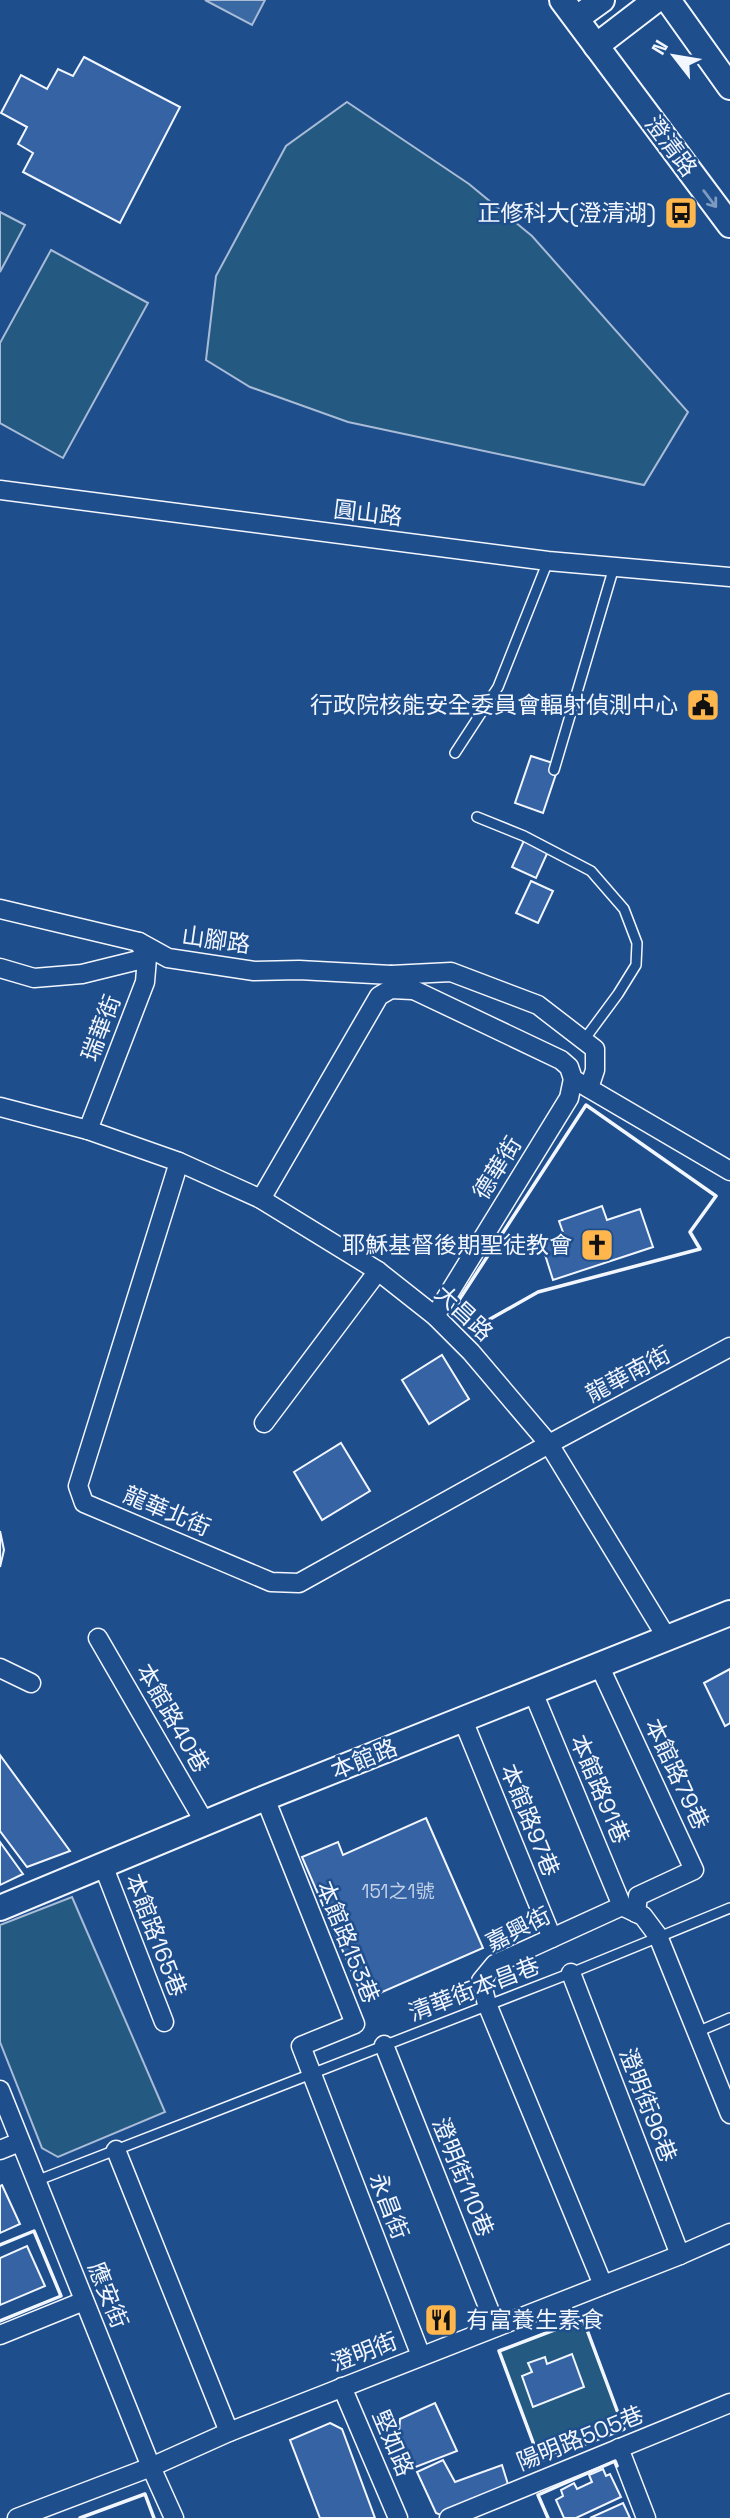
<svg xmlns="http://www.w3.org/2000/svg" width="730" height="2518" viewBox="0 0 730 2518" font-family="'Space Grotesk','Noto Sans TC',sans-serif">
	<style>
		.green { fill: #245a82; stroke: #a8bbd7; stroke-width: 2 }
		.water { fill: #3b69a3; stroke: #a8bbd7; stroke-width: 2 }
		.building { fill: #3563a3; stroke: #f2f6ff; stroke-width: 2 }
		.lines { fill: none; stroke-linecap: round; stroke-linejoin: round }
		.lane-casing { stroke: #f2f6ff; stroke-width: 12 }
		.street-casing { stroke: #f2f6ff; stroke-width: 21 }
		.secondary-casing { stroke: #f2f6ff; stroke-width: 28 }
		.lane { stroke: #1f4e8c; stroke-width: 9 }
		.street { stroke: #1f4e8c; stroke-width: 18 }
		.secondary { stroke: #1f4e8c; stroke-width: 24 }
		.wall { stroke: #f2f6ff; stroke-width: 3.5 }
		.oneway { stroke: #7e9ac0 }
		.labels { text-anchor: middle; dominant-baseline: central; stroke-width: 5; stroke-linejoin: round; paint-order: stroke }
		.number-label { font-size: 19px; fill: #c3d1e8 }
		.street-label { font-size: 23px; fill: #f2f6ff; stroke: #1f4e8c }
		.poi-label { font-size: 23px; fill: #f2f6ff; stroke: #1f4e8c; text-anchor: end }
	</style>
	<rect width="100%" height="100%" fill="#1f4e8c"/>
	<!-- green -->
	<g class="green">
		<path d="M 347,102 L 469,184 L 532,236 L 688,412 L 644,485 L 348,422 L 250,387 L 206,360 L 216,276 L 286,146 Z"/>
		<path d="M 0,212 L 25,225 L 0,272 Z"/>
		<path d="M 51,250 L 148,303 L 63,458 L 0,423 L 0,343 Z"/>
		<path d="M 72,1897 L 165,2112 L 58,2157 L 42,2148 L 0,2042 L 0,1925 Z"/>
		<path d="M 583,2319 L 624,2429 L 540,2461 L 499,2351 Z"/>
	</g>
	<!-- water -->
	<path class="water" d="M 205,0 L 265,0 L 252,25 Z"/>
	<!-- building -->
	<g class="building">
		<path d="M 84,57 L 180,107 L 120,223 L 23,172 L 33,153 L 18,144 L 27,127 L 1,113 L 21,75 L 47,89 L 58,69 L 73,76 Z"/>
		<path d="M 531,756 L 559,765 L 543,813 L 515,803 Z"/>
		<path d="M 526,836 L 550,847 L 536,878 L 512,867 Z"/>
		<path d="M 531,881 L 553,891 L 538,923 L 516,913 Z"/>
		<path d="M 602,1206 L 607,1220 L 640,1209 L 653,1247 L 553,1280 L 541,1242 L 564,1235 L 559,1221 Z"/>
		<path d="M 442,1355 L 469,1399 L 429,1424 L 402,1380 Z"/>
		<path d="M 341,1443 L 370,1491 L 322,1520 L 294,1472 Z"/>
		<path d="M 0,1531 L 4,1550 L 0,1567 Z"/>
		<path d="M 730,1669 L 730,1723 L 725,1726 L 704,1683 Z"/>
		<path d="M 0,1755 L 70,1851 L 27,1867 L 0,1831 Z"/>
		<path d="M 426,1818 L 483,1948 L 364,2000 L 302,1857 L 338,1842 L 343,1855 Z"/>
		<path d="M 0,1842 L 23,1874 L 0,1885 Z"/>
		<path d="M 2,2185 L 20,2224 L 0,2233 L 0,2186 Z"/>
		<path d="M 27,2246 L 45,2286 L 0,2305 L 0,2258 Z"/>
		<path d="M 572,2354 L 584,2387 L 533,2407 L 522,2376 L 532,2372 L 528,2363 L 545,2357 L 547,2364 Z"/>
		<path d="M 435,2403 L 457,2451 L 413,2468 L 399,2435 L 400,2419 Z"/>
		<path d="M 330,2423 L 342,2429 L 375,2518 L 320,2518 L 290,2440 Z"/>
		<path d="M 443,2460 L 455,2482 L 502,2465 L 511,2494 L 446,2517 L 436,2513 L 417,2472 Z"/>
		<path d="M 603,2469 L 606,2476 L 610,2474 L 621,2497 L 576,2518 L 564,2518 L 556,2500 L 563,2496 L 561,2490 L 574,2483 L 577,2489 L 592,2482 L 589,2475 Z"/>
		<path d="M 623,2503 L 630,2518 L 590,2518 Z"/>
	</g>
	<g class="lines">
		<defs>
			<g id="lane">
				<path d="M 455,753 L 498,687 L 548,561"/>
				<path d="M 554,770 L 614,567"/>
				<path d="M 477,817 L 524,836 L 591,871 L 624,909 L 637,943 L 636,965 L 618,994 L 584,1040"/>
				<path d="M 697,2032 L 730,2018"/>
				<path d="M 36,2181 L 571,1973 L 730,1908"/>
			</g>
			<g id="street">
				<path d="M 0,490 L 548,561 L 730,577"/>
				<path d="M 0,909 L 139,942 L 168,958 L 254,971 L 299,970 L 391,975 L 416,991 L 561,1060 L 569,1067 L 573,1079 L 730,1171"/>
				<path d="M 0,968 L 34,978 L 82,974 L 147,958"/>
				<path d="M 391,975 L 451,972 L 538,1005 L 595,1049 L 595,1070 L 589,1088"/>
				<path d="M 0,1107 L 88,1130 L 179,1162 L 261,1199 L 378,1271 L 435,1316 L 471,1352 L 549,1444 L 667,1638"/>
				<path d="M 88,1130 L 145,982 L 147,958 L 139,942"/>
				<path d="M 179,1162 L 78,1486 L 84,1503 L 271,1582 L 299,1583 L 549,1444 L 730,1347"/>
				<path d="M 261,1199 L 379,996 L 391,989 L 412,990"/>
				<path d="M 435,1316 L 569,1098 L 573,1079"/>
				<path d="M 264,1423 L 378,1271"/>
				<path d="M 98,1638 L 205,1823"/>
				<path d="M 599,1665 L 694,1870 L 638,1896 L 636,1913"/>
				<path d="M 0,1668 L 31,1683"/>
				<path d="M 533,1692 L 622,1906"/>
				<path d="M 463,1720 L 552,1938"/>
				<path d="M 265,1798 L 355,2024 L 301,2046 L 421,2356"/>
				<path d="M 103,1865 L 164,2022"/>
				<path d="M 571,1973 L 680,2255"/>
				<path d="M 384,2045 L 496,2327"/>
				<path d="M 0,2090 L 151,2467 L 174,2518"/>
				<path d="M 0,2150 L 20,2142"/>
				<path d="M 116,2150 L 229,2432"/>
				<path d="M 603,2285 L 487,2004 L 481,1981 L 495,1964 L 622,1906 L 643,1916 L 658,1936 L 730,2114"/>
				<path d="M 0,2335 L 84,2301"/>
				<path d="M 342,2387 L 398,2518"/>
				<path d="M 619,2448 L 646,2518"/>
				<path d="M 17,2518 L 151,2467 L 229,2432 L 680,2255 L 730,2233"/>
				<path d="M 449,2518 L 730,2403"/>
			</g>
			<g id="secondary">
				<path d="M 562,0 L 730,225"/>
				<path d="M 668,0 L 730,87"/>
				<path d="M 577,18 L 602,0"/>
				<path d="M 596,46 L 656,0"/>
				<path d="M 0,1908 L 265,1798 L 730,1613"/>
			</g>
		</defs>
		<!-- lane casing -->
		<use href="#lane" class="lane-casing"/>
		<!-- street casing -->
		<use href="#street" class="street-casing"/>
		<!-- secondary casing -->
		<use href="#secondary" class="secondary-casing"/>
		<!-- lane -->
		<use href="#lane" class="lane"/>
		<!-- street -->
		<use href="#street" class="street"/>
		<!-- secondary -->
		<use href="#secondary" class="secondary"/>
		<!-- wall -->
		<g class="wall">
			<path d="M 586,1105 L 716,1196 L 690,1232 L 700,1249 L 538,1292 L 476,1327 L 464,1326 L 457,1315 L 459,1300 Z"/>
			<path d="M 0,2245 L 34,2231 L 61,2296 L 0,2321"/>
			<path d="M 583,2319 L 624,2429 L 540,2461 L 499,2351 Z"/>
			<path d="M 80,2518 L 145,2494 L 154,2518"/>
			<path d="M 548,2518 L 538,2495 L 615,2461 L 617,2466"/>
		</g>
	</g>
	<!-- one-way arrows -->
	<defs><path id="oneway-shaft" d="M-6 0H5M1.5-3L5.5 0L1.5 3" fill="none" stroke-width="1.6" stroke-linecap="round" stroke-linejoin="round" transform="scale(1.75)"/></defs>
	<use class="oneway" href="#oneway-shaft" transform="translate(710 199) rotate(53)"/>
	<!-- icons -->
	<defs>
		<symbol id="bus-square" viewBox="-11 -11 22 22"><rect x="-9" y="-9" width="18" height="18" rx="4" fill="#ffb74d" stroke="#1f4e8c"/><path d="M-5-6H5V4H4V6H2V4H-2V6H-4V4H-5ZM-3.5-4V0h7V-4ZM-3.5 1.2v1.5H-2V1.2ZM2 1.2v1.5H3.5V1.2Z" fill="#111"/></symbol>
		<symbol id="civic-square" viewBox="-11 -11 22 22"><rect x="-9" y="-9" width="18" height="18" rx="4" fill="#ffb74d" stroke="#1f4e8c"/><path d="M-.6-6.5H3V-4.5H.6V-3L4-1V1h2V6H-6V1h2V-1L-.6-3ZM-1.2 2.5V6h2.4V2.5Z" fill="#111"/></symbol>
		<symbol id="church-square" viewBox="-11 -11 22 22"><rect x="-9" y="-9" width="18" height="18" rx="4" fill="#ffb74d" stroke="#1f4e8c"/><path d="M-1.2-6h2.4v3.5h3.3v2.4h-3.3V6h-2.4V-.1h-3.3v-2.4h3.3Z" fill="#111"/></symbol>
		<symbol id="restaurant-square" viewBox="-11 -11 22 22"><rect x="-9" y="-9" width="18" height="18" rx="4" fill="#ffb74d" stroke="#1f4e8c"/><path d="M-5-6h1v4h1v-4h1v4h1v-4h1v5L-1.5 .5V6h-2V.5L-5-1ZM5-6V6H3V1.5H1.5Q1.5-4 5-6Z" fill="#111"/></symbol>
	</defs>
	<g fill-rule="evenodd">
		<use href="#bus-square" x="662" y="194" width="38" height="38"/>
		<use href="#civic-square" x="684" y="686" width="38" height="38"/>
		<use href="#church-square" x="578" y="1226" width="38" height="38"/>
		<use href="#restaurant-square" x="422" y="2301" width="38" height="38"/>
	</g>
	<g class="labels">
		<!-- number labels -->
		<g class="number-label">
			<text x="398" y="1891">151之1號</text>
		</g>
		<!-- street labels -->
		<g class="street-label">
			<text transform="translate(671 146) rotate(53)">澄清路</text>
			<text transform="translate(368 513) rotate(7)">圓山路</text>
			<text transform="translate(216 940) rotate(8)">山腳路</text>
			<text transform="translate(101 1028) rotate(-69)">瑞華街</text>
			<text transform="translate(497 1168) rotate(-58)">德華街</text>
			<text transform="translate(464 1313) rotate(43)">大昌路</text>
			<text transform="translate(628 1374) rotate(-28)">龍華南街</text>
			<text transform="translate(167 1511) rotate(23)">龍華北街</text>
			<text transform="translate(173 1718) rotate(60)">本館路40巷</text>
			<text transform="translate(364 1759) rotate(-22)">本館路</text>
			<text transform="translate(677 1774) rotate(65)">本館路79巷</text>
			<text transform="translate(600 1789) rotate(67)">本館路91巷</text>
			<text transform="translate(530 1820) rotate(68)">本館路97巷</text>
			<text transform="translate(518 1929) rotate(-27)">嘉興街</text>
			<text transform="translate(156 1935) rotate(69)">本館路165巷</text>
			<text transform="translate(348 1942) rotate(68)">本館路153巷</text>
			<text transform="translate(474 1989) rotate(-21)">清華街本昌巷</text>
			<text transform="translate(648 2105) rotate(69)">澄明街96巷</text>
			<text transform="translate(463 2177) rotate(68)">澄明街110巷</text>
			<text transform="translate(389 2206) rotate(69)">永昌街</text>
			<text transform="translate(108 2295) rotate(68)">應安街</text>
			<text transform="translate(364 2352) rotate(-21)">澄明街</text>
			<text transform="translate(580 2438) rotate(-22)">陽明路505巷</text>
			<text transform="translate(393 2443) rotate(67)">堅如路</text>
		</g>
		<!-- poi labels -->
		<g class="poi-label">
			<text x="656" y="213">正修科大(澄清湖)</text>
			<text x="678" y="705">行政院核能安全委員會輻射偵測中心</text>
			<text x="572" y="1245">耶穌基督後期聖徒教會</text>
			<text x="466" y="2320" text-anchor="start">有富養生素食</text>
		</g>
	</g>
	<!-- north arrow -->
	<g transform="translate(674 56) rotate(301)" stroke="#1f4e8c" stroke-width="5" paint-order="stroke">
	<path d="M0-5L12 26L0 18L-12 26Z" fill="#f2f6ff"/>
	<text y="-10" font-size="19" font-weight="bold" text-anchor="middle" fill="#f2f6ff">N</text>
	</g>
</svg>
